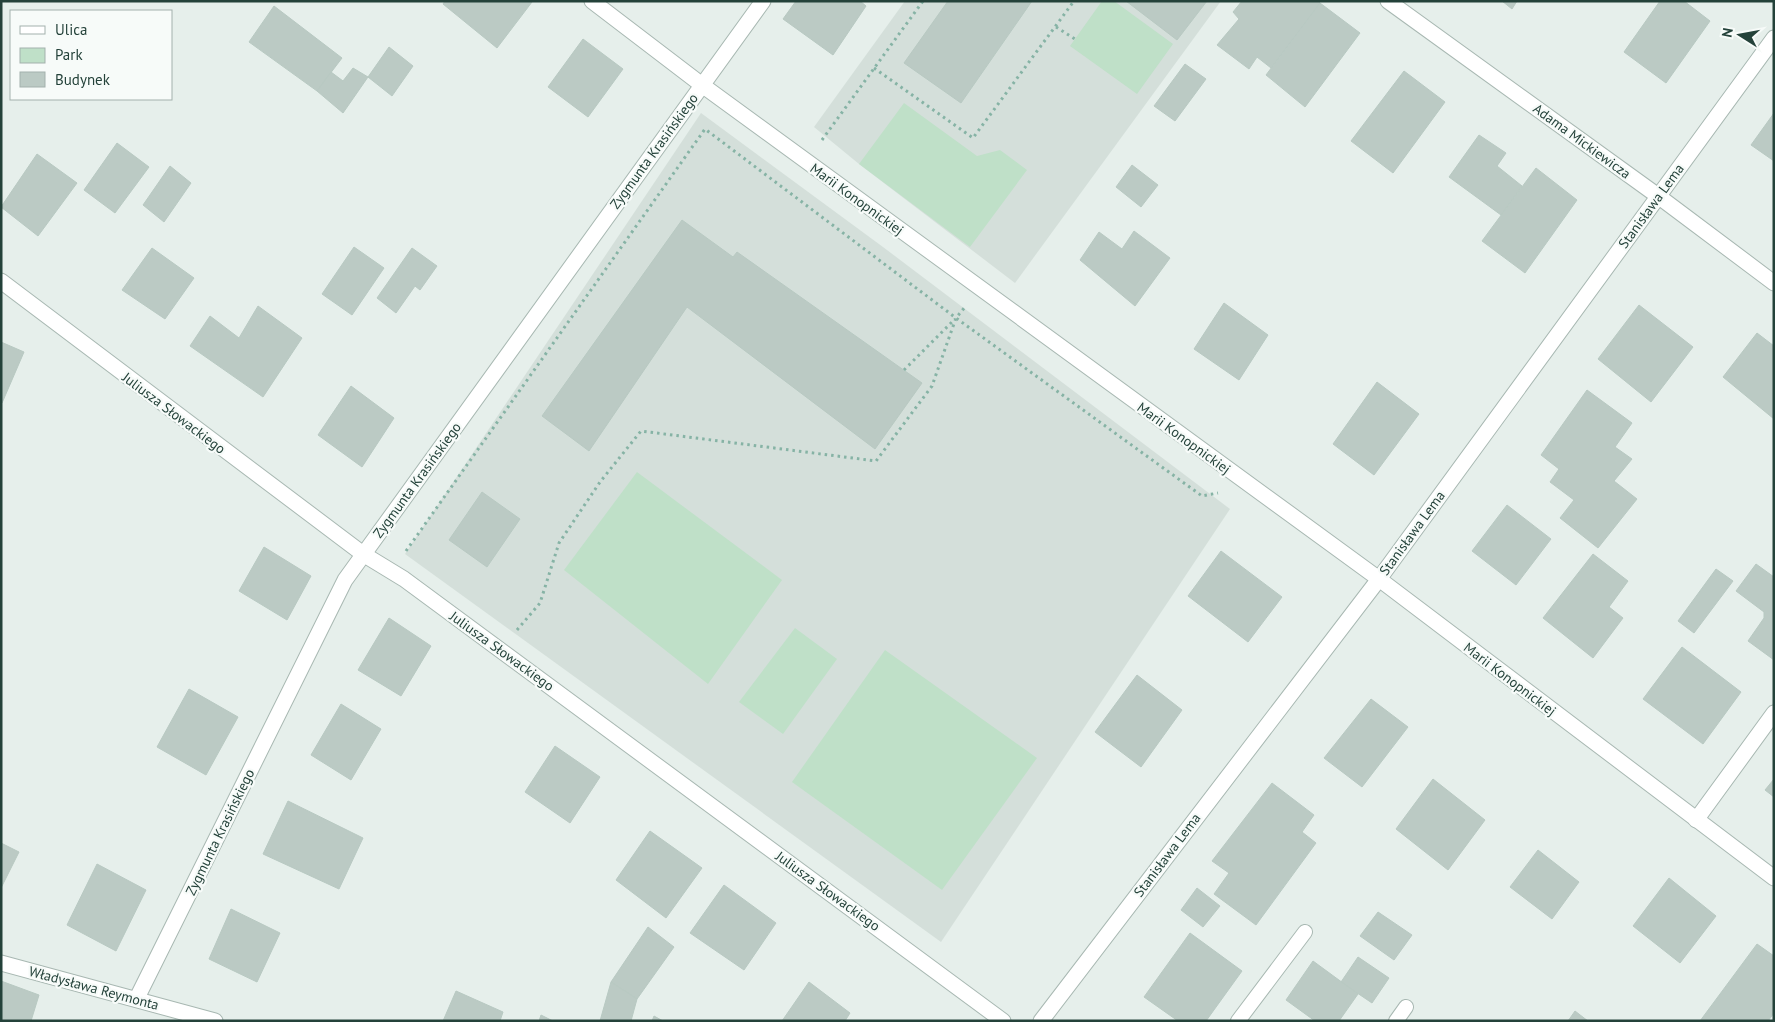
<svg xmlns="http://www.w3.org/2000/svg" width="1775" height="1022" viewBox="0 0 1775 1022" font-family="'PT Sans',sans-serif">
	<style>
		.built { fill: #d4dfda }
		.green { fill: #bfe0c8 }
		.building { fill: #bbcac4; stroke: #b8c9c2 }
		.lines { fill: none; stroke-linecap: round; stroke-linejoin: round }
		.lane-casing { stroke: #a8b8b2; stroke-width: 16 }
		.street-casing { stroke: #a8b8b2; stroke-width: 17 }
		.path { stroke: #86b3a5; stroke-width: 3; stroke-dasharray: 2.5 4; stroke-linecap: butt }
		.lane { stroke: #fff; stroke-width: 14 }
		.street { stroke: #fff; stroke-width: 15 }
		.labels { text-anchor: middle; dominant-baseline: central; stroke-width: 4.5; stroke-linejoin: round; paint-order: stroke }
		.street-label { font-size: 14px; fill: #24423a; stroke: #f7fbf9 }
	</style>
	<rect width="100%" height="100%" fill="#e6efeb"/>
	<!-- built -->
	<g class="built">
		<path d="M 905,1 L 1221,1 L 1015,283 L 859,164 L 814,127 Z"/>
		<path d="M 701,113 L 883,247 L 1230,509 L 941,942 L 405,554 Z"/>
	</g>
	<!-- green -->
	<g class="green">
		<path d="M 1102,1 L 1114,1 L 1173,44 L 1137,94 L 1070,46 Z"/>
		<path d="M 904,103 L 977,156 L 1000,150 L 1027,170 L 970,247 L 859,164 Z"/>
		<path d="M 637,472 L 782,580 L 708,684 L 564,570 Z"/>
		<path d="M 795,628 L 837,659 L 783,734 L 739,702 Z"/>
		<path d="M 885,650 L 1037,758 L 942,890 L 792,782 Z"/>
	</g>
	<!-- building -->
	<g class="building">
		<path d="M 445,1 L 531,1 L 532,2 L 497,48 L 443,4 Z"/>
		<path d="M 796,1 L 860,1 L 866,6 L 833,55 L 783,19 Z"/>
		<path d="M 948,1 L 1032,1 L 961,103 L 904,63 Z"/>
		<path d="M 1126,1 L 1207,1 L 1177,40 Z"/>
		<path d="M 1242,1 L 1318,1 L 1320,3 L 1271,68 L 1257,57 L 1249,69 L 1217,45 L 1239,19 L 1233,12 Z"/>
		<path d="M 1502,1 L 1517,1 L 1512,9 Z"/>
		<path d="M 1660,1 L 1684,1 L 1710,21 L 1666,83 L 1624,52 Z"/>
		<path d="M 1320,3 L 1360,33 L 1305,107 L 1266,75 Z"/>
		<path d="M 274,6 L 342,58 L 317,91 L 249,42 Z"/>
		<path d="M 583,39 L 623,69 L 588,117 L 548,87 Z"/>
		<path d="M 389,47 L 413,66 L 392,96 L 368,77 Z"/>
		<path d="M 1185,64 L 1206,79 L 1175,121 L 1154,106 Z"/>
		<path d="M 353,68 L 368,77 L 343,113 L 317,91 L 331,72 L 343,81 Z"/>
		<path d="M 1404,71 L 1445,102 L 1393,173 L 1351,141 Z"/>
		<path d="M 1774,113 L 1774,161 L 1751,145 Z"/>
		<path d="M 1479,135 L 1506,153 L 1497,166 L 1522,186 L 1501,215 L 1449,177 Z"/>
		<path d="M 117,143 L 149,167 L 115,213 L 84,190 Z"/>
		<path d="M 37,154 L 77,183 L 38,236 L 1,207 Z"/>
		<path d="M 1132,165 L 1158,185 L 1141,207 L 1116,187 Z"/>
		<path d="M 170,166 L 191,183 L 164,222 L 143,205 Z"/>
		<path d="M 1536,168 L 1577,200 L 1525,273 L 1482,241 Z"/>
		<path d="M 682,220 L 733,257 L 737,252 L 922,383 L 875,449 L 687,307 L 589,451 L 542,416 Z"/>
		<path d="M 1134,231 L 1170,258 L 1135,306 L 1080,260 L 1099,232 L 1122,249 Z"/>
		<path d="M 354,247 L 384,268 L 352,315 L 322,294 Z"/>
		<path d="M 152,248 L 194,278 L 165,319 L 122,290 Z"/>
		<path d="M 412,248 L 437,266 L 420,290 L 415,286 L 396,313 L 377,298 Z"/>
		<path d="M 1224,303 L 1268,335 L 1239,380 L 1194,349 Z"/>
		<path d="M 1639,305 L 1693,347 L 1651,402 L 1598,359 Z"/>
		<path d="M 258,306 L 302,338 L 263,397 L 190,346 L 210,316 L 239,338 Z"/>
		<path d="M 1757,333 L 1774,346 L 1774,419 L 1723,377 Z"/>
		<path d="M 1,342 L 24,352 L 2,403 L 1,402 Z"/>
		<path d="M 1377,382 L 1419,414 L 1374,475 L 1333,444 Z"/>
		<path d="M 351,386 L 394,418 L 362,467 L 318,435 Z"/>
		<path d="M 1587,390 L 1632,423 L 1615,447 L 1632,459 L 1614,481 L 1637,499 L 1598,548 L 1560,518 L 1574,500 L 1550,482 L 1559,469 L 1541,455 Z"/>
		<path d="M 482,492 L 520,519 L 487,567 L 449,540 Z"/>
		<path d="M 1507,505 L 1551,539 L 1516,585 L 1472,551 Z"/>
		<path d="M 264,547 L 311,576 L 287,620 L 239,591 Z"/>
		<path d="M 1221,551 L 1282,597 L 1248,642 L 1188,596 Z"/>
		<path d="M 1593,554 L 1628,581 L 1609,607 L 1623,618 L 1593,658 L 1543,618 Z"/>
		<path d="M 1756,564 L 1774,577 L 1774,660 L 1748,641 L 1764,618 L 1764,612 L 1736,591 Z"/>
		<path d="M 1716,569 L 1733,581 L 1694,633 L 1678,621 Z"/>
		<path d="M 389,618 L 431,646 L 401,696 L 358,670 Z"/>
		<path d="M 1682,647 L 1741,692 L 1703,744 L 1643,699 Z"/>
		<path d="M 1137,675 L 1182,710 L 1141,767 L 1095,732 Z"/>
		<path d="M 189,689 L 238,717 L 206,775 L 157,747 Z"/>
		<path d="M 1371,699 L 1408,727 L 1362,787 L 1324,758 Z"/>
		<path d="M 341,704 L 381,729 L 351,780 L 311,755 Z"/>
		<path d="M 555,746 L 600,777 L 570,823 L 525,792 Z"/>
		<path d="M 1433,779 L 1485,820 L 1448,870 L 1396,829 Z"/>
		<path d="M 1774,779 L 1774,797 L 1765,790 Z"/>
		<path d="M 1272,783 L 1314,815 L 1302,832 L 1316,843 L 1256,925 L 1214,894 L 1229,873 L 1212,861 Z"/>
		<path d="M 288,801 L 363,838 L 339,889 L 263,854 Z"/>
		<path d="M 650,831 L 702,868 L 666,918 L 616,880 Z"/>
		<path d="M 1,843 L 19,852 L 1,888 Z"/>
		<path d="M 1538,850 L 1579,882 L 1552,919 L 1510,887 Z"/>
		<path d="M 97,864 L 146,890 L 116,951 L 67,925 Z"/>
		<path d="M 1669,878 L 1716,916 L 1680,963 L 1633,926 Z"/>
		<path d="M 724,885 L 776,923 L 744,970 L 690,933 Z"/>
		<path d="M 1197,888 L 1220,906 L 1203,927 L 1181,910 Z"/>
		<path d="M 231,909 L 280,933 L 257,982 L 209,959 Z"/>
		<path d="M 1378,912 L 1412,935 L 1394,960 L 1360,936 Z"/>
		<path d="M 648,927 L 674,947 L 637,999 L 611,982 Z"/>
		<path d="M 1190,933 L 1242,971 L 1206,1021 L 1178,1021 L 1144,997 Z"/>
		<path d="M 1757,944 L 1774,956 L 1774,1013 L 1768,1021 L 1700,1021 Z"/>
		<path d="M 1358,957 L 1389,978 L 1372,1003 L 1341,982 Z"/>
		<path d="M 1313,961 L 1358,994 L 1339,1021 L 1315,1021 L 1286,1000 Z"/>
		<path d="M 1,981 L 39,995 L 31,1021 L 1,1021 Z"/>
		<path d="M 611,982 L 637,999 L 631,1021 L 600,1021 Z"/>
		<path d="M 809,982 L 850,1013 L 845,1021 L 782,1021 Z"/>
		<path d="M 456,991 L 503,1012 L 500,1021 L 443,1021 Z"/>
		<path d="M 1575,1011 L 1588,1021 L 1568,1021 Z"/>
		<path d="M 541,1015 L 553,1021 L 539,1021 Z"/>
		<path d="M 654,1016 L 663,1021 L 652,1021 Z"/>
	</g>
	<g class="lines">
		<defs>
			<g id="lane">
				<path d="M 1238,1021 L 1305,932"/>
				<path d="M 1396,1021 L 1406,1007"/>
			</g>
			<g id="street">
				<path d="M 592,1 L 702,85 L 1379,579 L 1774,878"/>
				<path d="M 1388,1 L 1658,196 L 1774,283"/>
				<path d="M 1,281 L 363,554 L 404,579 L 1003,1021"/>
				<path d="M 1696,820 L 1774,713"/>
				<path d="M 1,963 L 215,1021"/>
				<path d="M 137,998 L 345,580 L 763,1"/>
				<path d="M 1041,1021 L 1379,579 L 1774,38"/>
			</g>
		</defs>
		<!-- lane casing -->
		<use href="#lane" class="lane-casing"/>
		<!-- street casing -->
		<use href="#street" class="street-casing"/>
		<!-- path -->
		<g class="path">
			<path d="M 1056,27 L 1075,39"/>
			<path d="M 874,68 L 973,138 L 1074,1"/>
			<path d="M 822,140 L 923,1"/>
			<path d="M 904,370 L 955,319"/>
			<path d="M 406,551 L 705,129 L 956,318 L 1202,496 L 1218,493"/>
			<path d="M 517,630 L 540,603 L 559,543 L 600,482 L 641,431 L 876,461 L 932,386 L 956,318 L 965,307"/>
		</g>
		<!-- lane -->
		<use href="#lane" class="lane"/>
		<!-- street -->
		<use href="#street" class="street"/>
	</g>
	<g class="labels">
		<!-- street labels -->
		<g class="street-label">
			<text transform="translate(1582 141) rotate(36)">Adama Mickiewicza</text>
			<text transform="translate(654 151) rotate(-54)">Zygmunta Krasińskiego</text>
			<text transform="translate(857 199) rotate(36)">Marii Konopnickiej</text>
			<text transform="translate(1651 206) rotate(-54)">Stanisława Lema</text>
			<text transform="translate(174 413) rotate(37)">Juliusza Słowackiego</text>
			<text transform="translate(1184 438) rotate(36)">Marii Konopnickiej</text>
			<text transform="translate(417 480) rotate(-54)">Zygmunta Krasińskiego</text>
			<text transform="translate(1412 533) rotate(-54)">Stanisława Lema</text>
			<text transform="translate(502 651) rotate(36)">Juliusza Słowackiego</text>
			<text transform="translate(1510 679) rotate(37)">Marii Konopnickiej</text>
			<text transform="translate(220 832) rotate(-64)">Zygmunta Krasińskiego</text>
			<text transform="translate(1167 855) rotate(-53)">Stanisława Lema</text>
			<text transform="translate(828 891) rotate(36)">Juliusza Słowackiego</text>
			<text transform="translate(94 988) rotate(15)">Władysława Reymonta</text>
		</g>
	</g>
	<!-- border -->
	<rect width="1775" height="1022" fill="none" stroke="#24423a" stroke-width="5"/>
	<!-- legend -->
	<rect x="10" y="10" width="162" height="90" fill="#f7fbf9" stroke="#a3b1ad"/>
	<rect x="20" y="26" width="25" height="8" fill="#ffffff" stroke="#a3b1ad"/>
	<text x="55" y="35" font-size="15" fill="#24423a">Ulica</text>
	<rect x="20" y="48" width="25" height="15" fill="#bfe0c8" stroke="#a3b1ad"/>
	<text x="55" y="60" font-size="15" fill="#24423a">Park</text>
	<rect x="20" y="72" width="25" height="15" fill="#bbcac4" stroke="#a3b1ad"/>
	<text x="55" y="85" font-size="15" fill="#24423a">Budynek</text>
	<!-- north arrow -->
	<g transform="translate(1740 35) rotate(281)" stroke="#f7fbf9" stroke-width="4" paint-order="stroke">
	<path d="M0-4L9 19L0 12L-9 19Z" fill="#24423a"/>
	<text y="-8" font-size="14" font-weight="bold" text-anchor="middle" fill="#24423a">N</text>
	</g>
</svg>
